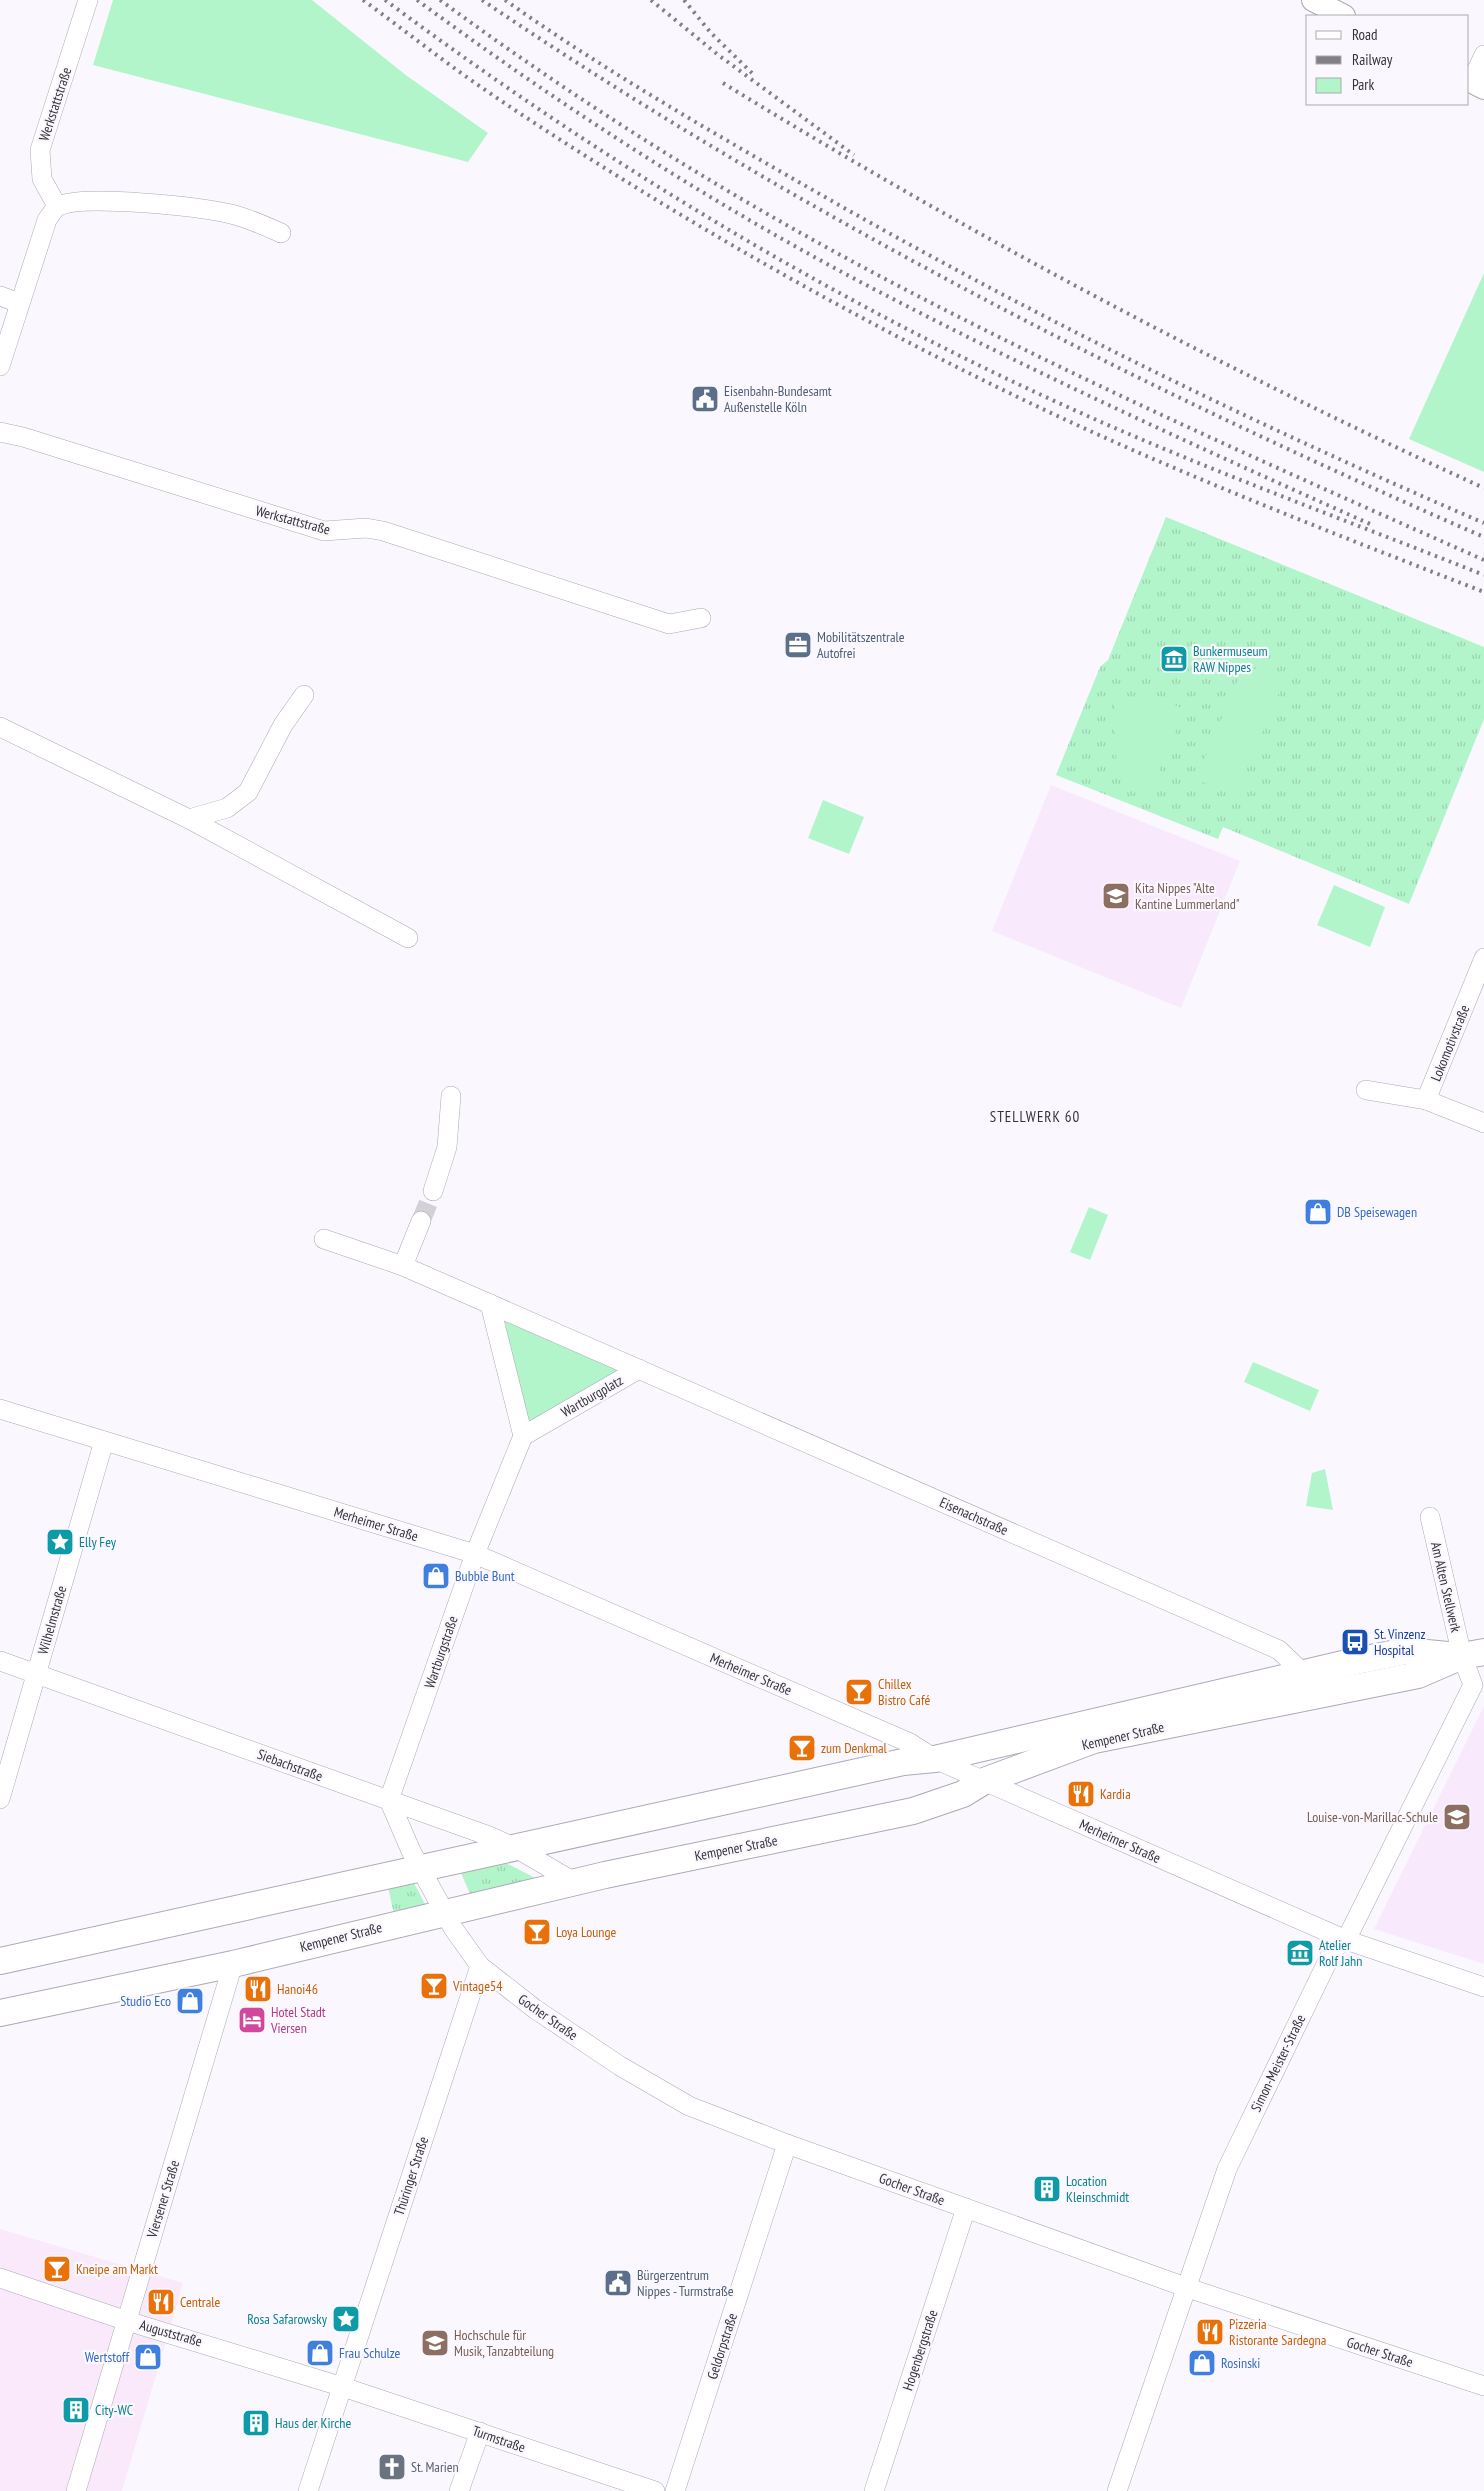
<svg xmlns="http://www.w3.org/2000/svg" width="1484" height="2491" viewBox="0 0 1484 2491" font-family="'PT Sans Narrow',sans-serif">
	<style>
		.commercial { fill: #f9e9fb }
		.education { fill: #f8e9fd }
		.grass { fill: url(#grass-tufts) }
		.park { fill: #b2f5ca }
		.lines { fill: none; stroke-linecap: round; stroke-linejoin: round }
		.minor-tunnel { stroke: #d3d1d7; stroke-width: 19; stroke-dasharray: 19 9; stroke-linecap: butt }
		.minor-casing { stroke: #ada8b6; stroke-width: 20 }
		.tertiary-casing { stroke: #ada8b6; stroke-width: 24 }
		.secondary-casing { stroke: #ada8b6; stroke-width: 28 }
		.minor { stroke: #fff; stroke-width: 19 }
		.tertiary { stroke: #fff; stroke-width: 22 }
		.secondary { stroke: #fff; stroke-width: 26 }
		.rail { stroke: #828086; stroke-width: 4; stroke-dasharray: 2.5 5; stroke-linecap: butt }
		.labels { text-anchor: middle; dominant-baseline: central; stroke-width: 4.5; stroke-linejoin: round; paint-order: stroke }
		.street-label { font-size: 14px; fill: #353339; stroke: #faf8fe }
		.service-label { font-size: 14px; fill: #4e5e75; stroke: #faf8fe; text-anchor: start }
		.culture-label { font-size: 14px; fill: #0d838f; stroke: #faf8fe; text-anchor: start }
		.education-label { font-size: 14px; fill: #785e54; stroke: #faf8fe; text-anchor: start }
		.shop-label { font-size: 14px; fill: #366cbe; stroke: #faf8fe; text-anchor: start }
		.transit-label { font-size: 14px; fill: #164399; stroke: #faf8fe; text-anchor: start }
		.food-label { font-size: 14px; fill: #c56008; stroke: #faf8fe; text-anchor: start }
		.hotel-label { font-size: 14px; fill: #b23c85; stroke: #faf8fe; text-anchor: start }
		.worship-label { font-size: 14px; fill: #5b616d; stroke: #faf8fe; text-anchor: start }
		.neighbourhood-label { font-size: 15px; letter-spacing: 1px; fill: #353339; stroke: #faf8fe }
	</style>
	<defs>
		<pattern id="grass-tufts" width="24" height="20" patternUnits="userSpaceOnUse" patternTransform="scale(1.25)"><rect width="24" height="20" fill="#b2f5ca"/><path d="M3 7l-1-3M5 7V3M7 7l1-3M15 17l-1-3M17 17v-4M19 17l1-3" fill="none" stroke="#9ad2ae"/></pattern>
	</defs>
	<rect width="100%" height="100%" fill="#faf8fe"/>
	<!-- commercial -->
	<path class="commercial" d="M 0,2229 L 183,2283 L 122,2491 L 0,2491 Z"/>
	<!-- education -->
	<g class="education">
		<path d="M 1051,785 L 1240,861 L 1181,1008 L 992,931 Z"/>
		<path d="M 1484,1706 L 1484,1964 L 1374,1929 Z"/>
	</g>
	<!-- grass -->
	<g class="grass">
		<path d="M 1166,517 L 1484,647 L 1484,719 L 1409,904 L 1223,827 L 1218,839 L 1056,775 L 1100,667 L 1108,660 Z"/>
		<path d="M 498,1859 L 545,1883 L 472,1899 L 459,1868 Z"/>
		<path d="M 413,1881 L 426,1906 L 398,1915 L 393,1910 L 388,1887 Z"/>
	</g>
	<!-- park -->
	<g class="park">
		<path d="M 113,0 L 312,0 L 407,76 L 488,133 L 468,162 L 93,65 Z"/>
		<path d="M 1484,273 L 1484,472 L 1409,439 Z"/>
		<path d="M 1244,665 L 1284,681 L 1235,796 L 1196,779 Z"/>
		<path d="M 1149,692 L 1185,710 L 1152,787 L 1117,774 L 1114,704 L 1135,705 Z"/>
		<path d="M 823,800 L 864,817 L 849,854 L 808,838 Z"/>
		<path d="M 1334,885 L 1385,907 L 1370,947 L 1317,925 Z"/>
		<path d="M 1089,1207 L 1108,1215 L 1090,1260 L 1070,1252 Z"/>
		<path d="M 504,1319 L 622,1370 L 527,1423 Z"/>
		<path d="M 1253,1362 L 1319,1390 L 1310,1411 L 1244,1382 Z"/>
		<path d="M 1325,1469 L 1333,1510 L 1306,1506 L 1312,1473 Z"/>
	</g>
	<g class="lines">
		<!-- minor-tunnel -->
		<path class="minor-tunnel" d="M 421,1221 L 433,1191"/>
		<defs>
			<g id="minor">
				<path d="M 1471,82 L 1484,55"/>
				<path d="M 57,206 L 42,179 L 40,150 L 88,0"/>
				<path d="M 0,296 L 19,303"/>
				<path d="M 0,366 L 47,220 C 50,216 54,208 59,206 C 84,194 201,207 231,214 C 248,218 265,226 281,233"/>
				<path d="M 0,432 L 23,437 L 324,531 L 366,528 L 383,531 L 669,624 L 701,618"/>
				<path d="M 0,727 L 189,819 L 408,938"/>
				<path d="M 189,819 L 227,808 L 248,792 L 283,725 L 304,695"/>
				<path d="M 1366,1090 L 1426,1100 L 1484,1123"/>
				<path d="M 1426,1100 L 1484,958"/>
				<path d="M 433,1191 L 447,1147 L 451,1096"/>
				<path d="M 324,1239 L 403,1266 L 490,1304 L 1279,1650 L 1303,1673"/>
				<path d="M 403,1266 L 421,1221"/>
				<path d="M 490,1304 L 523,1436"/>
				<path d="M 0,1409 L 475,1554 L 910,1743 L 935,1759 L 984,1781 L 1346,1940 L 1484,1987"/>
				<path d="M 523,1436 L 475,1554 L 389,1800 L 411,1851 L 453,1928 L 480,1966 L 535,2009 L 620,2066 L 689,2106 L 787,2144 L 1188,2288 L 1484,2386"/>
				<path d="M 523,1436 L 639,1369"/>
				<path d="M 0,1661 L 489,1836 L 516,1848 L 574,1882"/>
				<path d="M 0,1799 L 104,1441"/>
				<path d="M 0,2278 L 127,2321 L 343,2387 L 655,2491"/>
				<path d="M 76,2491 L 233,1964"/>
				<path d="M 308,2491 L 480,1966"/>
				<path d="M 459,2491 L 480,2432"/>
				<path d="M 675,2491 L 787,2144"/>
				<path d="M 874,2491 L 966,2208"/>
				<path d="M 1117,2491 L 1227,2169 L 1334,1948 L 1346,1940 L 1473,1685 L 1462,1656 L 1430,1517"/>
			</g>
			<g id="tertiary">
				<path d="M 1313,0 L 1344,16"/>
				<path d="M 1468,80 L 1484,88"/>
			</g>
			<g id="secondary">
				<path d="M 0,1961 L 903,1762 L 935,1759 L 1356,1661 L 1406,1651 L 1458,1656"/>
				<path d="M 0,2013 L 233,1964 L 605,1875 L 913,1811 L 963,1794 L 984,1781 L 1094,1740 L 1418,1675 L 1462,1656 L 1484,1652"/>
			</g>
		</defs>
		<!-- minor casing -->
		<use href="#minor" class="minor-casing"/>
		<!-- tertiary casing -->
		<use href="#tertiary" class="tertiary-casing"/>
		<!-- secondary casing -->
		<use href="#secondary" class="secondary-casing"/>
		<!-- minor -->
		<use href="#minor" class="minor"/>
		<!-- tertiary -->
		<use href="#tertiary" class="tertiary"/>
		<!-- secondary -->
		<use href="#secondary" class="secondary"/>
		<!-- rail -->
		<g class="rail">
			<path d="M 363,0 C 396,24 428,49 461,73 C 516,112 574,149 632,185 C 771,271 916,350 1064,419 C 1202,483 1343,537 1484,592"/>
			<path d="M 385,0 C 599,159 828,299 1072,409 C 1207,470 1346,520 1484,575"/>
			<path d="M 417,0 C 561,106 712,204 870,287 C 1034,373 1202,449 1370,524"/>
			<path d="M 440,0 C 577,101 723,193 874,273 C 1072,378 1279,469 1484,560"/>
			<path d="M 482,0 C 796,213 1136,386 1484,537"/>
			<path d="M 505,0 C 601,68 703,127 804,185 C 1024,312 1251,423 1484,523"/>
			<path d="M 651,0 L 717,54 L 854,155"/>
			<path d="M 684,0 L 711,33 L 752,73"/>
			<path d="M 723,83 C 970,235 1221,368 1484,488"/>
		</g>
	</g>
	<!-- icons -->
	<defs>
		<symbol id="civic-square" viewBox="-11 -11 22 22"><rect x="-9" y="-9" width="18" height="18" rx="4" fill="#5c6f8a" stroke="#faf8fe"/><path d="M-.6-6.5H3V-4.5H.6V-3L4-1V1h2V6H-6V1h2V-1L-.6-3ZM-1.2 2.5V6h2.4V2.5Z" fill="#fff"/></symbol>
		<symbol id="office-square" viewBox="-11 -11 22 22"><rect x="-9" y="-9" width="18" height="18" rx="4" fill="#5c6f8a" stroke="#faf8fe"/><path d="M-6-3h4V-5.5h4V-3h4V5H-6ZM-1-4.5V-3h2v-1.5ZM-6 0V1H6V0Z" fill="#fff"/></symbol>
		<symbol id="museum-square" viewBox="-11 -11 22 22"><rect x="-9" y="-9" width="18" height="18" rx="4" fill="#0f9aa8" stroke="#faf8fe"/><path d="M0-6L6-3V-2H-6V-3ZM-5-1h2V3h-2ZM-1-1h2V3h-2ZM3-1h2V3H3ZM-6 4H6V6H-6Z" fill="#fff"/></symbol>
		<symbol id="school-square" viewBox="-11 -11 22 22"><rect x="-9" y="-9" width="18" height="18" rx="4" fill="#8d6e63" stroke="#faf8fe"/><path d="M0-5L7-2L0 1L-7-2ZM-4 1L0 2.5L4 1V4Q0 6-4 4Z" fill="#fff"/></symbol>
		<symbol id="shop-square" viewBox="-11 -11 22 22"><rect x="-9" y="-9" width="18" height="18" rx="4" fill="#3f7fe0" stroke="#faf8fe"/><path d="M-5-2.5h2.3a2.7 3.5 0 0 1 5.4 0H5L5.5 6h-11ZM-1.5-2.5h3a1.5 2.3 0 0 0-3 0Z" fill="#fff"/></symbol>
		<symbol id="sight-square" viewBox="-11 -11 22 22"><rect x="-9" y="-9" width="18" height="18" rx="4" fill="#0f9aa8" stroke="#faf8fe"/><path d="M0-6L1.8-2.2L6-1.7L2.9 1.2L3.7 5.4L0 3.3L-3.7 5.4L-2.9 1.2L-6-1.7L-1.8-2.2Z" fill="#fff"/></symbol>
		<symbol id="bus-square" viewBox="-11 -11 22 22"><rect x="-9" y="-9" width="18" height="18" rx="4" fill="#1a4fb4" stroke="#faf8fe"/><path d="M-5-6H5V4H4V6H2V4H-2V6H-4V4H-5ZM-3.5-4V0h7V-4ZM-3.5 1.2v1.5H-2V1.2ZM2 1.2v1.5H3.5V1.2Z" fill="#fff"/></symbol>
		<symbol id="bar-square" viewBox="-11 -11 22 22"><rect x="-9" y="-9" width="18" height="18" rx="4" fill="#e8710a" stroke="#faf8fe"/><path d="M-6-5H6L.8 .8V4.5H3.5V6h-7V4.5H-.8V.8Z" fill="#fff"/></symbol>
		<symbol id="restaurant-square" viewBox="-11 -11 22 22"><rect x="-9" y="-9" width="18" height="18" rx="4" fill="#e8710a" stroke="#faf8fe"/><path d="M-5-6h1v4h1v-4h1v4h1v-4h1v5L-1.5 .5V6h-2V.5L-5-1ZM5-6V6H3V1.5H1.5Q1.5-4 5-6Z" fill="#fff"/></symbol>
		<symbol id="hotel-square" viewBox="-11 -11 22 22"><rect x="-9" y="-9" width="18" height="18" rx="4" fill="#d1479c" stroke="#faf8fe"/><path d="M-6-4.5h1.5V1H6V5H4.5V3h-9V5H-6ZM-4 0a1.8 1.8 0 1 1 3.6 0ZM.5 0V-2.5h3Q6-2.5 6 0Z" fill="#fff"/></symbol>
		<symbol id="building-square" viewBox="-11 -11 22 22"><rect x="-9" y="-9" width="18" height="18" rx="4" fill="#0f9aa8" stroke="#faf8fe"/><path d="M-4-6H4V6H1V3H-1V6H-4ZM-2.5-4.3h1.7v1.8h-1.7ZM.8-4.3h1.7v1.8H.8ZM-2.5-1h1.7V.8h-1.7ZM.8-1h1.7V.8H.8Z" fill="#fff"/></symbol>
		<symbol id="university-square" viewBox="-11 -11 22 22"><rect x="-9" y="-9" width="18" height="18" rx="4" fill="#8d6e63" stroke="#faf8fe"/><path d="M0-5L7-2L0 1L-7-2ZM-4 1L0 2.5L4 1V4Q0 6-4 4Z" fill="#fff"/></symbol>
		<symbol id="church-square" viewBox="-11 -11 22 22"><rect x="-9" y="-9" width="18" height="18" rx="4" fill="#6b7280" stroke="#faf8fe"/><path d="M-1.2-6h2.4v3.5h3.3v2.4h-3.3V6h-2.4V-.1h-3.3v-2.4h3.3Z" fill="#fff"/></symbol>
	</defs>
	<g fill-rule="evenodd">
		<use href="#civic-square" x="689" y="383" width="32" height="32"/>
		<use href="#office-square" x="782" y="629" width="32" height="32"/>
		<use href="#museum-square" x="1158" y="643" width="32" height="32"/>
		<use href="#school-square" x="1100" y="880" width="32" height="32"/>
		<use href="#shop-square" x="1302" y="1196" width="32" height="32"/>
		<use href="#sight-square" x="44" y="1526" width="32" height="32"/>
		<use href="#shop-square" x="420" y="1560" width="32" height="32"/>
		<use href="#bus-square" x="1339" y="1626" width="32" height="32"/>
		<use href="#bar-square" x="843" y="1676" width="32" height="32"/>
		<use href="#bar-square" x="786" y="1732" width="32" height="32"/>
		<use href="#restaurant-square" x="1065" y="1778" width="32" height="32"/>
		<use href="#school-square" x="1441" y="1801" width="32" height="32"/>
		<use href="#bar-square" x="521" y="1916" width="32" height="32"/>
		<use href="#museum-square" x="1284" y="1937" width="32" height="32"/>
		<use href="#bar-square" x="418" y="1970" width="32" height="32"/>
		<use href="#restaurant-square" x="242" y="1973" width="32" height="32"/>
		<use href="#shop-square" x="174" y="1985" width="32" height="32"/>
		<use href="#hotel-square" x="236" y="2004" width="32" height="32"/>
		<use href="#building-square" x="1031" y="2173" width="32" height="32"/>
		<use href="#bar-square" x="41" y="2253" width="32" height="32"/>
		<use href="#civic-square" x="602" y="2267" width="32" height="32"/>
		<use href="#restaurant-square" x="145" y="2286" width="32" height="32"/>
		<use href="#sight-square" x="330" y="2303" width="32" height="32"/>
		<use href="#restaurant-square" x="1194" y="2316" width="32" height="32"/>
		<use href="#university-square" x="419" y="2327" width="32" height="32"/>
		<use href="#shop-square" x="304" y="2337" width="32" height="32"/>
		<use href="#shop-square" x="132" y="2341" width="32" height="32"/>
		<use href="#shop-square" x="1186" y="2347" width="32" height="32"/>
		<use href="#building-square" x="60" y="2394" width="32" height="32"/>
		<use href="#building-square" x="240" y="2407" width="32" height="32"/>
		<use href="#church-square" x="376" y="2451" width="32" height="32"/>
	</g>
	<g class="labels">
		<!-- street labels -->
		<g class="street-label">
			<text transform="translate(55 104) rotate(-72)">Werkstattstraße</text>
			<text transform="translate(293 520) rotate(15)">Werkstattstraße</text>
			<text transform="translate(1450 1043) rotate(-68)">Lokomotivstraße</text>
			<text transform="translate(592 1396) rotate(-30)">Wartburgplatz</text>
			<text transform="translate(974 1516) rotate(24)">Eisenachstraße</text>
			<text transform="translate(376 1524) rotate(17)">Merheimer Straße</text>
			<text transform="translate(1446 1587) rotate(77)">Am Alten Stellwerk</text>
			<text transform="translate(52 1620) rotate(-74)">Wilhelmstraße</text>
			<text transform="translate(441 1652) rotate(-71)">Wartburgstraße</text>
			<text transform="translate(751 1674) rotate(23)">Merheimer Straße</text>
			<text transform="translate(1123 1736) rotate(-13)">Kempener Straße</text>
			<text transform="translate(290 1765) rotate(20)">Siebachstraße</text>
			<text transform="translate(1120 1841) rotate(24)">Merheimer Straße</text>
			<text transform="translate(736 1848) rotate(-11)">Kempener Straße</text>
			<text transform="translate(341 1937) rotate(-14)">Kempener Straße</text>
			<text transform="translate(548 2017) rotate(35)">Gocher Straße</text>
			<text transform="translate(1278 2063) rotate(-64)">Simon-Meister-Straße</text>
			<text transform="translate(411 2176) rotate(-72)">Thüringer Straße</text>
			<text transform="translate(912 2189) rotate(20)">Gocher Straße</text>
			<text transform="translate(163 2199) rotate(-73)">Viersener Straße</text>
			<text transform="translate(171 2333) rotate(16)">Auguststraße</text>
			<text transform="translate(722 2346) rotate(-72)">Geldorpstraße</text>
			<text transform="translate(920 2350) rotate(-72)">Hogenbergstraße</text>
			<text transform="translate(1380 2352) rotate(18)">Gocher Straße</text>
			<text transform="translate(499 2439) rotate(19)">Turmstraße</text>
		</g>
		<!-- service labels -->
		<g class="service-label">
			<text x="724" y="391">Eisenbahn-Bundesamt<tspan x="724" dy="16">Außenstelle Köln</tspan></text>
			<text x="817" y="637">Mobilitätszentrale<tspan x="817" dy="16">Autofrei</tspan></text>
			<text x="637" y="2275">Bürgerzentrum<tspan x="637" dy="16">Nippes - Turmstraße</tspan></text>
		</g>
		<!-- culture labels -->
		<g class="culture-label">
			<text x="1193" y="651">Bunkermuseum<tspan x="1193" dy="16">RAW Nippes</tspan></text>
			<text x="79" y="1542">Elly Fey</text>
			<text x="1319" y="1945">Atelier<tspan x="1319" dy="16">Rolf Jahn</tspan></text>
			<text x="1066" y="2181">Location<tspan x="1066" dy="16">Kleinschmidt</tspan></text>
			<text x="327" y="2319" text-anchor="end">Rosa Safarowsky</text>
			<text x="95" y="2410">City-WC</text>
			<text x="275" y="2423">Haus der Kirche</text>
		</g>
		<!-- education labels -->
		<g class="education-label">
			<text x="1135" y="888">Kita Nippes "Alte<tspan x="1135" dy="16">Kantine Lummerland"</tspan></text>
			<text x="1438" y="1817" text-anchor="end">Louise-von-Marillac-Schule</text>
			<text x="454" y="2335">Hochschule für<tspan x="454" dy="16">Musik, Tanzabteilung</tspan></text>
		</g>
		<!-- shop labels -->
		<g class="shop-label">
			<text x="1337" y="1212">DB Speisewagen</text>
			<text x="455" y="1576">Bubble Bunt</text>
			<text x="171" y="2001" text-anchor="end">Studio Eco</text>
			<text x="339" y="2353">Frau Schulze</text>
			<text x="129" y="2357" text-anchor="end">Wertstoff</text>
			<text x="1221" y="2363">Rosinski</text>
		</g>
		<!-- transit labels -->
		<g class="transit-label">
			<text x="1374" y="1634">St. Vinzenz<tspan x="1374" dy="16">Hospital</tspan></text>
		</g>
		<!-- food labels -->
		<g class="food-label">
			<text x="878" y="1684">Chillex<tspan x="878" dy="16">Bistro Café</tspan></text>
			<text x="821" y="1748">zum Denkmal</text>
			<text x="1100" y="1794">Kardia</text>
			<text x="556" y="1932">Loya Lounge</text>
			<text x="453" y="1986">Vintage54</text>
			<text x="277" y="1989">Hanoi46</text>
			<text x="76" y="2269">Kneipe am Markt</text>
			<text x="180" y="2302">Centrale</text>
			<text x="1229" y="2324">Pizzeria<tspan x="1229" dy="16">Ristorante Sardegna</tspan></text>
		</g>
		<!-- hotel labels -->
		<g class="hotel-label">
			<text x="271" y="2012">Hotel Stadt<tspan x="271" dy="16">Viersen</tspan></text>
		</g>
		<!-- worship labels -->
		<g class="worship-label">
			<text x="411" y="2467">St. Marien</text>
		</g>
		<!-- neighbourhood labels -->
		<g class="neighbourhood-label">
			<text x="1035" y="1116">STELLWERK 60</text>
		</g>
	</g>
	<!-- legend -->
	<rect x="1306" y="15" width="162" height="90" fill="#faf8fe" stroke="#aba9af"/>
	<rect x="1316" y="31" width="25" height="8" fill="#ffffff" stroke="#aba9af"/>
	<text x="1352" y="40" font-size="15" fill="#353339">Road</text>
	<rect x="1316" y="56" width="25" height="8" fill="#828086" stroke="#aba9af"/>
	<text x="1352" y="65" font-size="15" fill="#353339">Railway</text>
	<rect x="1316" y="78" width="25" height="15" fill="#b2f5ca" stroke="#aba9af"/>
	<text x="1352" y="90" font-size="15" fill="#353339">Park</text>
</svg>
